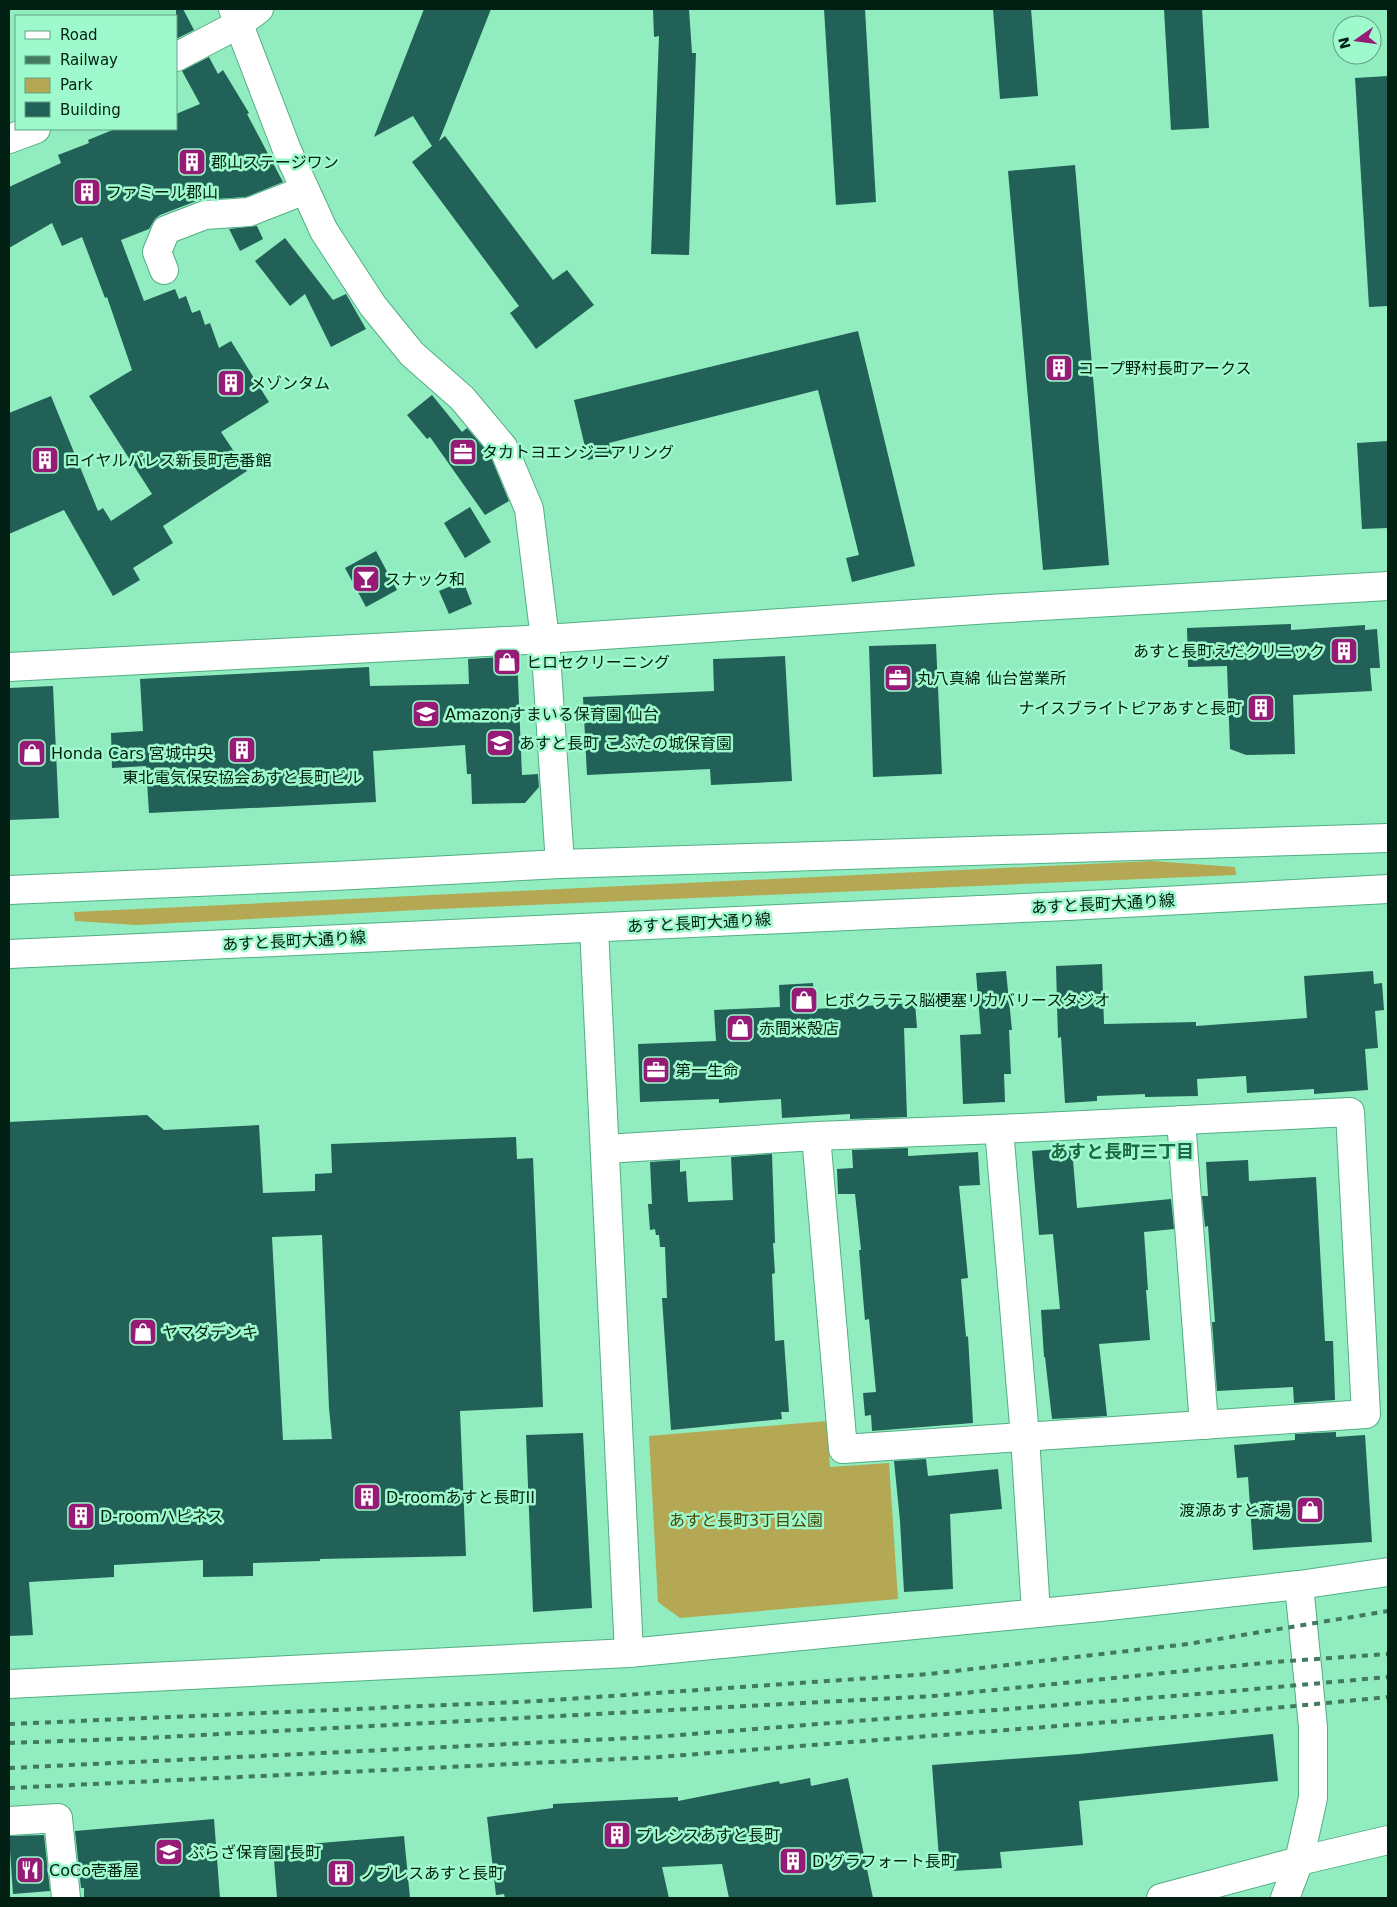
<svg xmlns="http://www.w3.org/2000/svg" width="1397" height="1907" viewBox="0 0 1397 1907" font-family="'DejaVu Sans','Noto Sans JP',sans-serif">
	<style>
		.green { fill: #b4a854 }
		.building { fill: #226157; fill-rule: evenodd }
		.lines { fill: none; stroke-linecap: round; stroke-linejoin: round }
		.minor-casing { stroke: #53ae83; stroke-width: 30 }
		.major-casing { stroke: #53ae83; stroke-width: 30 }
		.minor { stroke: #fff; stroke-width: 28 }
		.major { stroke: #fff; stroke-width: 28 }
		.rail { stroke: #417a5f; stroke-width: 4; stroke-dasharray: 6 6; stroke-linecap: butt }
		.labels { text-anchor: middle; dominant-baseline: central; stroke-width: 5; stroke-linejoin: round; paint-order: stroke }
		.poi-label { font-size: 16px; fill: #021f13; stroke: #9efacc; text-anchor: start }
		.street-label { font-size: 16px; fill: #021f13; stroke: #9efacc }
		.park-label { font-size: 16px; fill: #4d4501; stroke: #9efacc }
		.neighbourhood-label { font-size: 18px; font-weight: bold; fill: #1e6748; stroke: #9efacc }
	</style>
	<rect width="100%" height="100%" fill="#91edbf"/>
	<!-- green -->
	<g class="green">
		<path d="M 1152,861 L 1235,867 L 1236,875 L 437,909 L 137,925 L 75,921 L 74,912 Z"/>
		<path d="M 827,1421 L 830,1467 L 889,1463 L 898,1599 L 680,1618 L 658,1602 L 649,1436 Z"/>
	</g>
	<!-- building -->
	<g class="building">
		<path d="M 176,9 L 183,9 L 194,30 L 176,39 Z"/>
		<path d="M 424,9 L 491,9 L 439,141 L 445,136 L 553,280 L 567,270 L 594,305 L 536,349 L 510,313 L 519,306 L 412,162 L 432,146 L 413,116 L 374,137 Z"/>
		<path d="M 653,9 L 689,9 L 692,53 L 696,53 L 689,255 L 651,254 L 659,36 L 654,37 Z"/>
		<path d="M 824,9 L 865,9 L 876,202 L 836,205 Z"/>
		<path d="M 993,9 L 1031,9 L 1038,96 L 1000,99 Z"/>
		<path d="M 1164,9 L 1202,9 L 1209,128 L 1171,130 Z"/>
		<path d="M 209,57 L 218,74 L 223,70 L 249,113 L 247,114 L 283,182 L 246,197 L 199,200 L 160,215 L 155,219 L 149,229 L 121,240 L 144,301 L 175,289 L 179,299 L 186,296 L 192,313 L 200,310 L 205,325 L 210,323 L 219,348 L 231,341 L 269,402 L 221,432 L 247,471 L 163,526 L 173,543 L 133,568 L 140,580 L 113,596 L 64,510 L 9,534 L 9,413 L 51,396 L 98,511 L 103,508 L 111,521 L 152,494 L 89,396 L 132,370 L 107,297 L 105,298 L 82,237 L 62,246 L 52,223 L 9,248 L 9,187 L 61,163 L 58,155 L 89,143 L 88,140 L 115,129 L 176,129 L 176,114 L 200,104 L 182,71 Z"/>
		<path d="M 1388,76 L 1388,306 L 1369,307 L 1355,78 Z"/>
		<path d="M 1075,165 L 1109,565 L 1043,570 L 1008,171 Z"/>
		<path d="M 257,226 L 263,239 L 240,251 L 229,229 Z"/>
		<path d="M 285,238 L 333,300 L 346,294 L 366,329 L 331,347 L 305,294 L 290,306 L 255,261 Z"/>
		<path d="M 858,331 L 915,566 L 852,582 L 846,558 L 859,555 L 818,390 L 609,443 L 612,454 L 588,460 L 574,400 Z"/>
		<path d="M 432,395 L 462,432 L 467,428 L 490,455 L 509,501 L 485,515 L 430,437 L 427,439 L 407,415 Z"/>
		<path d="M 1388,441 L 1388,528 L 1362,529 L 1357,443 Z"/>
		<path d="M 470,507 L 491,542 L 465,558 L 444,523 Z"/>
		<path d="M 376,551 L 397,590 L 366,607 L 345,568 Z"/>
		<path d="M 463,581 L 472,604 L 449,614 L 439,591 Z"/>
		<path d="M 1291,624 L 1291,630 L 1365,625 L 1365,630 L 1377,629 L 1380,668 L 1370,668 L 1372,691 L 1293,695 L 1295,754 L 1246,755 L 1230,749 L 1227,666 L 1188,667 L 1187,628 Z"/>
		<path d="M 936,644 L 942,774 L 873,777 L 869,646 Z"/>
		<path d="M 517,656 L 522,775 L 538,774 L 539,787 L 525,803 L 472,804 L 471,774 L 467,774 L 465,745 L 373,751 L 376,802 L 149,813 L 146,766 L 112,768 L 111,733 L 143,731 L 140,679 L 369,667 L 370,686 L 469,684 L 468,659 Z"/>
		<path d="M 785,656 L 792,781 L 711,785 L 710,769 L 587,775 L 583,697 L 714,691 L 713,659 Z"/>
		<path d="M 53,686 L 59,818 L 9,820 L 9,688 Z"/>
		<path d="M 1102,964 L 1104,1024 L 1196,1022 L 1196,1026 L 1307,1018 L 1304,976 L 1373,971 L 1374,984 L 1382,983 L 1384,1010 L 1375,1011 L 1378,1048 L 1365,1049 L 1368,1090 L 1314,1094 L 1314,1089 L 1247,1093 L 1246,1076 L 1197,1079 L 1198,1096 L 1145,1097 L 1145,1094 L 1097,1096 L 1097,1101 L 1065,1103 L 1061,1037 L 1058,1038 L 1056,966 Z"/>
		<path d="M 1006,971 L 1012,1030 L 1009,1030 L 1011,1074 L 1004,1074 L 1005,1102 L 963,1104 L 960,1035 L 981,1034 L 976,973 Z"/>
		<path d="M 813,983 L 814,1009 L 915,1003 L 917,1028 L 904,1028 L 907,1117 L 850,1119 L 850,1114 L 782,1118 L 781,1099 L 719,1103 L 719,1099 L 640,1102 L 638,1044 L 716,1041 L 714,1010 L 780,1007 L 779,985 Z"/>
		<path d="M 147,1115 L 164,1130 L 259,1125 L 263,1193 L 315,1191 L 315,1174 L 332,1173 L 331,1144 L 516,1137 L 517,1159 L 533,1158 L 543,1407 L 460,1411 L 466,1556 L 320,1559 L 320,1561 L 253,1563 L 253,1576 L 203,1577 L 203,1560 L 114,1565 L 114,1577 L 29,1582 L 33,1635 L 9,1636 L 9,1122 ZM 322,1235 L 329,1408 L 332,1439 L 283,1440 L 272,1237 Z"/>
		<path d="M 908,1148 L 908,1156 L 978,1152 L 980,1185 L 959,1186 L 968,1278 L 961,1279 L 966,1337 L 968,1336 L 973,1423 L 872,1431 L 871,1415 L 865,1416 L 863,1393 L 876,1392 L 869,1319 L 865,1320 L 859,1250 L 861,1250 L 855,1194 L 838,1194 L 837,1169 L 853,1168 L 852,1150 Z"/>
		<path d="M 1072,1148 L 1077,1208 L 1171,1199 L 1174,1229 L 1144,1232 L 1148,1290 L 1146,1290 L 1150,1340 L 1099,1344 L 1107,1416 L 1052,1419 L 1045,1357 L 1044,1357 L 1041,1310 L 1060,1309 L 1053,1234 L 1039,1235 L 1032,1151 Z"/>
		<path d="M 772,1154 L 775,1243 L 773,1243 L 775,1273 L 772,1274 L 775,1341 L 784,1340 L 789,1412 L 781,1412 L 782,1419 L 671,1430 L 662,1298 L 667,1298 L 665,1247 L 660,1247 L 659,1235 L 656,1235 L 655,1229 L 650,1230 L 648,1204 L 652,1204 L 650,1162 L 680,1160 L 680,1172 L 686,1171 L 688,1202 L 733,1200 L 731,1157 Z"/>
		<path d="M 1248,1160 L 1249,1181 L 1316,1177 L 1325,1341 L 1333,1341 L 1335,1400 L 1294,1403 L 1293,1387 L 1217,1391 L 1212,1322 L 1215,1322 L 1208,1226 L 1205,1227 L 1202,1196 L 1208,1196 L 1206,1162 Z"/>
		<path d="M 1336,1432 L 1336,1437 L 1365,1435 L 1372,1542 L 1253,1550 L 1248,1477 L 1237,1478 L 1234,1445 L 1295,1440 L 1295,1434 Z"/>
		<path d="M 583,1433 L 592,1608 L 533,1612 L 526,1435 Z"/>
		<path d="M 926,1459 L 928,1476 L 998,1469 L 1002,1509 L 950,1514 L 953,1589 L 904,1592 L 900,1521 L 894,1461 Z"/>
		<path d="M 1273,1734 L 1278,1781 L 1079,1801 L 1083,1845 L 1000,1852 L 1002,1868 L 953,1871 L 952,1857 L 939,1858 L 932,1765 L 1079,1754 Z"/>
		<path d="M 810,1778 L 811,1786 L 848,1778 L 873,1898 L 729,1898 L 722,1864 L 662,1867 L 669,1898 L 505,1898 L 504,1894 L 496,1895 L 487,1817 L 553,1808 L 553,1804 L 678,1797 L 678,1801 L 779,1781 L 780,1784 Z"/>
		<path d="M 214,1819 L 220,1898 L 84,1898 L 84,1888 L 81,1888 L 75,1831 Z"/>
		<path d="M 44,1835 L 50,1891 L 13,1894 L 9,1836 Z"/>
		<path d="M 404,1836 L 410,1898 L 277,1898 L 273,1847 Z"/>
	</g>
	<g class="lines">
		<defs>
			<g id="minor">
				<path d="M 233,9 L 287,150 L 324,231 L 373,306 L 412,354 L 462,398 L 503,447 L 529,509 L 545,639 L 560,864"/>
				<path d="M 176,57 L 239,24 L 259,9"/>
				<path d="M 9,139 L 36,129"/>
				<path d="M 164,270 L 157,252 L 166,230 L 205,215 L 249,212 L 305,190"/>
				<path d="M 9,667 L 545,639 L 990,609 L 1388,586"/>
				<path d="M 594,928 L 629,1653"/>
				<path d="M 1181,1120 L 1204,1425"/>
				<path d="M 999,1129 L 1025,1437 L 1036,1613"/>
				<path d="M 605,1149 L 816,1136 L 999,1129 L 1350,1112 L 1366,1414 L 843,1449 L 816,1136"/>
				<path d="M 9,1684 L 629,1653 L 1100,1607 L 1299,1585 L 1388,1572"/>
				<path d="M 9,1821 L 58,1818 L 66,1898"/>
				<path d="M 1161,1898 L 1299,1861 L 1388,1840"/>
				<path d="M 1285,1898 L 1299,1861 L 1313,1798 L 1313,1727 L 1299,1585"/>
			</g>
			<g id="major">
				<path d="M 9,890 L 335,876 L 560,864 L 1388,838"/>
				<path d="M 9,954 L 1068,906 L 1388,889"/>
			</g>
		</defs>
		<!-- minor casing -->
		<use href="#minor" class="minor-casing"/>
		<!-- major casing -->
		<use href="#major" class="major-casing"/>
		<!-- minor -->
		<use href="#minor" class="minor"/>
		<!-- major -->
		<use href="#major" class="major"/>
		<!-- rail -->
		<g class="rail">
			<path d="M 9,1724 L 539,1701 L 929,1674 L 1188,1644 L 1388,1611"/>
			<path d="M 9,1743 L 146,1738 L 934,1696 L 1274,1662 L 1388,1654"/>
			<path d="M 9,1768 L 654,1737 L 1211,1693 L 1388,1677"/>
			<path d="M 9,1788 L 659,1757 L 1212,1714 L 1388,1697"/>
		</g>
	</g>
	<!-- icons -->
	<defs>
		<symbol id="building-square" viewBox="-11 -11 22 22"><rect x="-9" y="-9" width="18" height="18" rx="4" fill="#951b76" stroke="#9efacc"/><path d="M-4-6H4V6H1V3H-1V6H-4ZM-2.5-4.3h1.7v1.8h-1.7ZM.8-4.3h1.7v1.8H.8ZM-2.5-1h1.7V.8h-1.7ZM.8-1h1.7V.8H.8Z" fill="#fff"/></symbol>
		<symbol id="office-square" viewBox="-11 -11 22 22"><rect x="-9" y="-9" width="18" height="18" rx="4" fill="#951b76" stroke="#9efacc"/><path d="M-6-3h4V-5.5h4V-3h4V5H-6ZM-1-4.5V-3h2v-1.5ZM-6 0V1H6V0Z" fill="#fff"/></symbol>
		<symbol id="bar-square" viewBox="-11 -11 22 22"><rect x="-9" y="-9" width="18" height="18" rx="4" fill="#951b76" stroke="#9efacc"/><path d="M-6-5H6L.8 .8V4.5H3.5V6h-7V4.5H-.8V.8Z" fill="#fff"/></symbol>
		<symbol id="shop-square" viewBox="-11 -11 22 22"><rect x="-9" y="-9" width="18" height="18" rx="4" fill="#951b76" stroke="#9efacc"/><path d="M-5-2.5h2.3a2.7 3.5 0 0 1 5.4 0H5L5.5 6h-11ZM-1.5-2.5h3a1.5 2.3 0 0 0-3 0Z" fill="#fff"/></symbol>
		<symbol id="school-square" viewBox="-11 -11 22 22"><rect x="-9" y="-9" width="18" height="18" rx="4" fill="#951b76" stroke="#9efacc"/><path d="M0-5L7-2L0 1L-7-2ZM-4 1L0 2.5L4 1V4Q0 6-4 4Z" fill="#fff"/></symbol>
		<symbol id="restaurant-square" viewBox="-11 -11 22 22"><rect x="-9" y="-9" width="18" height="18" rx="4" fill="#951b76" stroke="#9efacc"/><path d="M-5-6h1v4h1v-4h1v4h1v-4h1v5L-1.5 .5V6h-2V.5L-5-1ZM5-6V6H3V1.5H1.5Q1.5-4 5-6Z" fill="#fff"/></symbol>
	</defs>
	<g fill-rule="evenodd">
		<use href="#building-square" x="176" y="146" width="32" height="32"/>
		<use href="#building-square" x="71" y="176" width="32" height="32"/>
		<use href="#building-square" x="1043" y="352" width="32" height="32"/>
		<use href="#building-square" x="215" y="367" width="32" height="32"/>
		<use href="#office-square" x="447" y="436" width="32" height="32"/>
		<use href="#building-square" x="29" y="444" width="32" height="32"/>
		<use href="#bar-square" x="350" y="563" width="32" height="32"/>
		<use href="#building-square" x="1328" y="635" width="32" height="32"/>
		<use href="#shop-square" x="491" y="646" width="32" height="32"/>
		<use href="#office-square" x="882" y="662" width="32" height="32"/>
		<use href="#building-square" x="1245" y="692" width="32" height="32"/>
		<use href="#school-square" x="410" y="698" width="32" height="32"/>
		<use href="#school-square" x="484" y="727" width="32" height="32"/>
		<use href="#building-square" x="226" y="734" width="32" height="32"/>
		<use href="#shop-square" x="16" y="737" width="32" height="32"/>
		<use href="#shop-square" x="788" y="984" width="32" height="32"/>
		<use href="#shop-square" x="724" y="1012" width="32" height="32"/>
		<use href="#office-square" x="640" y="1054" width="32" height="32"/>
		<use href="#shop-square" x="127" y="1316" width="32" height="32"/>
		<use href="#building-square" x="351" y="1481" width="32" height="32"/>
		<use href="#shop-square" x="1294" y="1494" width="32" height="32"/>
		<use href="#building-square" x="65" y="1500" width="32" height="32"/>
		<use href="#building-square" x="601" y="1819" width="32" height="32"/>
		<use href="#school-square" x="153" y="1836" width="32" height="32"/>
		<use href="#building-square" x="777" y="1845" width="32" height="32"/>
		<use href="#restaurant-square" x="14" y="1854" width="32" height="32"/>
		<use href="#building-square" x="325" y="1857" width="32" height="32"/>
	</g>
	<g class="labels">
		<!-- poi labels -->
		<g class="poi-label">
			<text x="211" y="162">郡山ステージワン</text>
			<text x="106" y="192">ファミール郡山</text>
			<text x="1078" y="368">コープ野村長町アークス</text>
			<text x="250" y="383">メゾンタム</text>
			<text x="482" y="452">タカトヨエンジニアリング</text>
			<text x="64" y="460">ロイヤルパレス新長町壱番館</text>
			<text x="385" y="579">スナック和</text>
			<text x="1325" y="651" text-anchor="end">あすと長町えだクリニック</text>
			<text x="526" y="662">ヒロセクリーニング</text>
			<text x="917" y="678">丸八真綿 仙台営業所</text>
			<text x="1242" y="708" text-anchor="end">ナイスブライトピアあすと長町</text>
			<text x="445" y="714">Amazonすまいる保育園 仙台</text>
			<text x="519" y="743">あすと長町 こぶたの城保育園</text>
			<text x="51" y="753">Honda Cars 宮城中央</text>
			<text x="242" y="777" text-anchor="middle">東北電気保安協会あすと長町ビル</text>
			<text x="823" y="1000">ヒポクラテス脳梗塞リカバリースタジオ</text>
			<text x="759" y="1028">赤間米殻店</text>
			<text x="675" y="1070">第一生命</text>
			<text x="162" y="1332">ヤマダデンキ</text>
			<text x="386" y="1497">D-roomあすと長町II</text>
			<text x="1291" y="1510" text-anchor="end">渡源あすと斎場</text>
			<text x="100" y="1516">D-roomハピネス</text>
			<text x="636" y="1835">プレシスあすと長町</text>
			<text x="188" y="1852">ぷらざ保育園 長町</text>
			<text x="812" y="1861">D'グラフォート長町</text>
			<text x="49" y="1870">CoCo壱番屋</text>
			<text x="360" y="1873">ノブレスあすと長町</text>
		</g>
		<!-- street labels -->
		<g class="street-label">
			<text transform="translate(1103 904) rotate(-3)">あすと長町大通り線</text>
			<text transform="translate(699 923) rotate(-3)">あすと長町大通り線</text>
			<text transform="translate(294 941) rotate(-3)">あすと長町大通り線</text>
		</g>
		<!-- park labels -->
		<g class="park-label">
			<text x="746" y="1520">あすと長町3丁目公園</text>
		</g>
		<!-- neighbourhood labels -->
		<g class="neighbourhood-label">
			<text x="1122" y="1151">あすと長町三丁目</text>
		</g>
	</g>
	<!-- border -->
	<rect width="1397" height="1907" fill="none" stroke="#021f13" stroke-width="20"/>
	<!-- legend -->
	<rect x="15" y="15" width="162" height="115" fill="#9efacc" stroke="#60a282"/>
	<rect x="25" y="31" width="25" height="8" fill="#ffffff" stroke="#60a282"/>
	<text x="60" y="40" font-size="15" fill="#021f13">Road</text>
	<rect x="25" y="56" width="25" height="8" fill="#417a5f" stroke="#60a282"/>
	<text x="60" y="65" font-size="15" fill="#021f13">Railway</text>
	<rect x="25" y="78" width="25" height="15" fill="#b4a854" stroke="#60a282"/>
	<text x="60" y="90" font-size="15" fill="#021f13">Park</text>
	<rect x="25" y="102" width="25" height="15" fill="#226157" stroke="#60a282"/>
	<text x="60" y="115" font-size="15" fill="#021f13">Building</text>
	<!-- north arrow -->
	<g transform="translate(1357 40) rotate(256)"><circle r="24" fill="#9efacc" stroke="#60a282"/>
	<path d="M0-4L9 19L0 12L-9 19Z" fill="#951b76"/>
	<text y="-8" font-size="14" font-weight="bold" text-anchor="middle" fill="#021f13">N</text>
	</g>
</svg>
